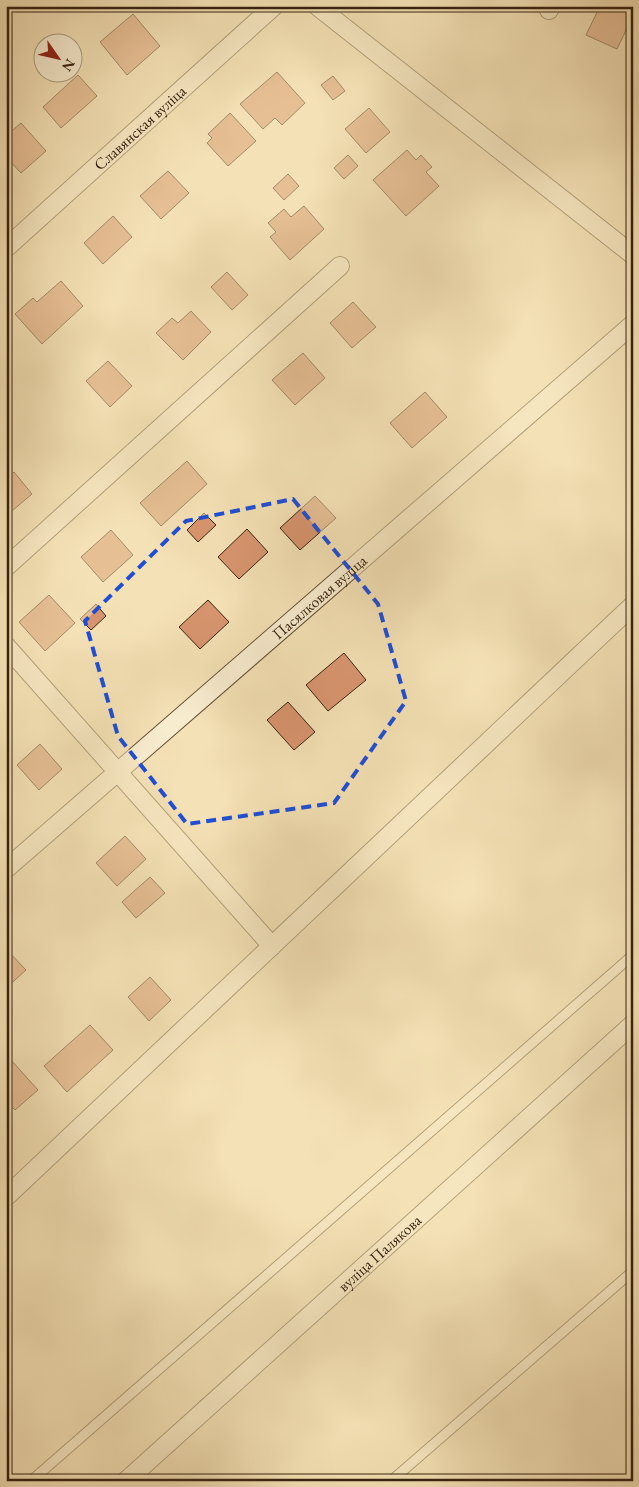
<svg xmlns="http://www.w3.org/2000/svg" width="639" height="1487" viewBox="0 0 639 1487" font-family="'EB Garamond',serif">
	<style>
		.building { fill: #d8956f; stroke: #37230f }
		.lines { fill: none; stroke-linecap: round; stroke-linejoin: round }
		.lane-casing { stroke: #665238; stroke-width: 11 }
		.street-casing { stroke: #665238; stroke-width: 20 }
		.lane { stroke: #f8eccf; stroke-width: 9 }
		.street { stroke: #f8eccf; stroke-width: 18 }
		.marked { fill: none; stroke: #1d4ed8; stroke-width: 4; stroke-dasharray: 10 6; stroke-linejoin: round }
		.labels { text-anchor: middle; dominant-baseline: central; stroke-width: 5; stroke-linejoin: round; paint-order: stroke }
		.street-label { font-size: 16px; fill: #37230f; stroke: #f8eccf }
	</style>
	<rect width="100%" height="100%" fill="#f4e1b5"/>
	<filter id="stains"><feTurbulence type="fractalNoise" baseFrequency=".004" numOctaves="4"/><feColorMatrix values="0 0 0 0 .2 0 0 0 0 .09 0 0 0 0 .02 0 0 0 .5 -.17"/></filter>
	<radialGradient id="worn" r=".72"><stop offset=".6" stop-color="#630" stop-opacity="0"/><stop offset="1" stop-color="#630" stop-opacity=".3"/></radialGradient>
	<!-- building -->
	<g class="building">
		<path d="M 600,6 L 633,6 L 633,16 L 617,49 L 586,35 Z"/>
		<path d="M 133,14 L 160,46 L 127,75 L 100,42 Z"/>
		<path d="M 277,72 L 305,103 L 282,125 L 275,118 L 263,129 L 240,104 Z"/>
		<path d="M 78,75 L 97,96 L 61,128 L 43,107 Z"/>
		<path d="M 333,76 L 345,91 L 333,100 L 321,85 Z"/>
		<path d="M 369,108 L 390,132 L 366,153 L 345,129 Z"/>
		<path d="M 230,113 L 256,141 L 228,166 L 207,143 L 212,138 L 208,134 Z"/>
		<path d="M 21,123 L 46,151 L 21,173 L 6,157 L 6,136 Z"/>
		<path d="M 407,150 L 416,160 L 421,155 L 432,167 L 426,172 L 439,186 L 406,216 L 373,180 Z"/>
		<path d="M 348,155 L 358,166 L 344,179 L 334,168 Z"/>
		<path d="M 168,171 L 189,193 L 161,219 L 140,196 Z"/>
		<path d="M 288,174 L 299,186 L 284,200 L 273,188 Z"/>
		<path d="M 304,206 L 324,229 L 290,260 L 270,237 L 276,232 L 268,223 L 284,209 L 291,217 Z"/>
		<path d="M 113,216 L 132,237 L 103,264 L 84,243 Z"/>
		<path d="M 227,272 L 248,295 L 232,310 L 211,287 Z"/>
		<path d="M 61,281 L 83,306 L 42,344 L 15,314 L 33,298 L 37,302 Z"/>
		<path d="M 353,302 L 376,327 L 352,348 L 330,323 Z"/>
		<path d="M 191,311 L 211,332 L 183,360 L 156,333 L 172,318 L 178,323 Z"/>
		<path d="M 303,353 L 325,378 L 295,405 L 272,380 Z"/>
		<path d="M 108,361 L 132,386 L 110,407 L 86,381 Z"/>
		<path d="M 425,392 L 447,417 L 412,448 L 390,423 Z"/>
		<path d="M 187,461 L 207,484 L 161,526 L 140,503 Z"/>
		<path d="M 14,472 L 32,494 L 6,516 L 6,479 Z"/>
		<path d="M 315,496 L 336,518 L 300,550 L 280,528 Z"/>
		<path d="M 204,513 L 216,525 L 198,542 L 187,530 Z"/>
		<path d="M 247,529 L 268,552 L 239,579 L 218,557 Z"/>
		<path d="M 111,530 L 133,555 L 103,582 L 81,557 Z"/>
		<path d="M 49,595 L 75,623 L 45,651 L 19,622 Z"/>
		<path d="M 208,600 L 229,622 L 200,649 L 179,627 Z"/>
		<path d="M 96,604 L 106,616 L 91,630 L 80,619 Z"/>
		<path d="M 344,653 L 366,680 L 328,711 L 306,685 Z"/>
		<path d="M 288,702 L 315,732 L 294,750 L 267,720 Z"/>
		<path d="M 40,744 L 62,769 L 39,790 L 17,765 Z"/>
		<path d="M 125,836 L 146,859 L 117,886 L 96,863 Z"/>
		<path d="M 150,877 L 165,893 L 136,918 L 122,902 Z"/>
		<path d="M 6,949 L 26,970 L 6,988 Z"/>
		<path d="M 150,977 L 171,1000 L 149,1021 L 128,997 Z"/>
		<path d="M 90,1025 L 113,1050 L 67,1092 L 44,1066 Z"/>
		<path d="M 11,1060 L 38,1090 L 15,1110 L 6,1101 L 6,1065 Z"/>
	</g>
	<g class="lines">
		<defs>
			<g id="lane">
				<path d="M 31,1481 L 633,955"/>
				<path d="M 391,1481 L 633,1271"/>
			</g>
			<g id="street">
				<path d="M 317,6 L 633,255"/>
				<path d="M 549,10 L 551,6"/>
				<path id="s1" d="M 6,248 L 274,6"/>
				<path d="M 6,567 L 340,266"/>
				<path d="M 6,646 L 272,946"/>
				<path id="s2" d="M 6,869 L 633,324"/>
				<path d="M 6,1197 L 633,605"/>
				<path id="s3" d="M 126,1481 L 633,1024"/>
			</g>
		</defs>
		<!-- lane casing -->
		<use href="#lane" class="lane-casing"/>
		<!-- street casing -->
		<use href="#street" class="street-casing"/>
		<!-- lane -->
		<use href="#lane" class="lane"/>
		<!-- street -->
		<use href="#street" class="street"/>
	</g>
	<!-- marked area -->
	<path d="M0 0H639V1487H0ZM 293,499 L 378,604 L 406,701 L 334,803 L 187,824 L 118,736 L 85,621 L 186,521 Z" fill="#f4e1b5" fill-opacity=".55" fill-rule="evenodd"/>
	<path class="marked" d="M 293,499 L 378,604 L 406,701 L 334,803 L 187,824 L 118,736 L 85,621 L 186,521 Z"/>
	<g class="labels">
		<!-- street labels -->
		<g class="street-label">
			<text stroke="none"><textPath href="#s1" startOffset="180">Славянская вуліца</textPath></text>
			<text stroke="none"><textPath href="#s2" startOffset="415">Пасялковая вуліца</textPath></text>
			<text stroke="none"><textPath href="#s3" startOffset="341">вуліца Палякова</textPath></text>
		</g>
	</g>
	<!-- margin -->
	<rect width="639" height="1487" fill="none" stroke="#f4e1b5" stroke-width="25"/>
	<rect x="8" y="8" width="624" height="1472" fill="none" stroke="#37230f" stroke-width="2.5"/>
	<rect x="12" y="12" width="614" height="1462" fill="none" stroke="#37230f"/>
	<!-- north arrow -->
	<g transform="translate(58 58) rotate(124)"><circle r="24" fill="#f8eccf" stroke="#ab9c82"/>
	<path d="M0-4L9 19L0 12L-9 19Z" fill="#8f2418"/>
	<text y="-8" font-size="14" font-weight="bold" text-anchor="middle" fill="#37230f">N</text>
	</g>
	<rect width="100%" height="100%" filter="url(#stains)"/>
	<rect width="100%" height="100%" fill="url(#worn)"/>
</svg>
